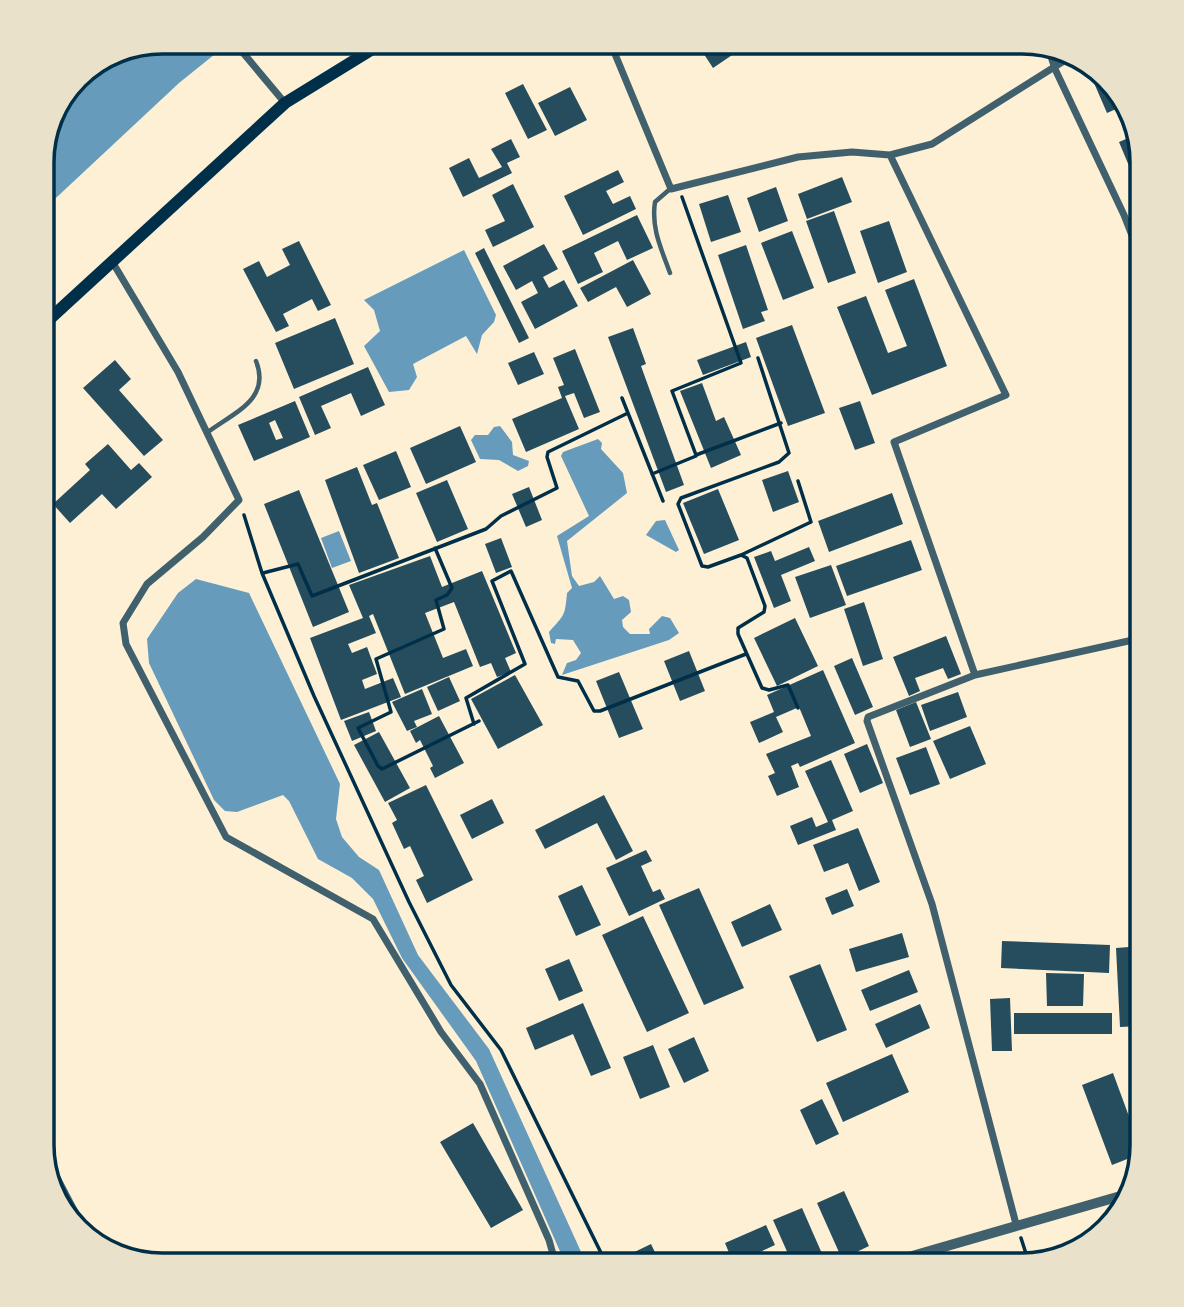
<svg xmlns="http://www.w3.org/2000/svg" width="1184" height="1307" font-family="Mulish,sans-serif">
<style>
.water{fill:#669bbc}
.building{fill:#264d5e;fill-rule:evenodd}
.lines{fill:none;stroke-linecap:round;stroke-linejoin:round}
.path{stroke:#003049;stroke-width:3.5}
.service{stroke:#3f606c;stroke-width:4.5}
.minor{stroke:#3f606c;stroke-width:7}
.tertiary{stroke:#3f606c;stroke-width:10}
.secondary{stroke:#003049;stroke-width:12}
.rim{fill:none;stroke:#003049;stroke-width:3.5}
</style>
<rect width="100%" height="100%" fill="#fdf0d5"/>
<path class="water" d="M162 42H230L179 83 42 211V154L55 108 83 72Z
M464 250 496 315 494 322 482 335 477 354 466 336 413 364 417 377 409 390 389 392 364 346 380 331 374 310 364 300Z
M500 426 512 442 513 455 529 461 528 466 518 471 499 460 480 459 471 440 475 435H488L494 427Z
M598 439 602 443 601 449 623 473 627 493 567 541 572 576 579 586 594 582 600 576 614 599 623 596 629 600 631 612 622 620 623 627 630 634H650L649 629 662 616 670 618 679 633 669 640 562 675 567 663 576 660 581 653 573 640 556 639 555 644 551 643 549 632C564 615 565 617 567 593L572 588 557 536 589 516 561 456 563 452Z
M665 520 679 550 676 552 646 535 656 521Z
M339 531 351 561 332 568 321 538Z
M196 579 249 593 340 784 336 819 342 837 359 857 379 870 418 955 489 1049 587 1265H566L476 1061 402 958 373 899 352 878 318 859 289 801 283 795 237 812 225 811 214 800 149 663 147 639 178 593Z"/>
<path class="building" d="M696 42H737L741 49 713 68Z
M1098 73 1117 89 1123 106 1107 113 1091 76Z
M523 84 547 130 528 139 505 93Z
M570 87 587 120 555 136 538 103Z
M1133 136 1142 161V197L1119 142Z
M511 139 520 157 507 163 512 173 463 197 449 168 469 158 479 178 502 167 491 149Z
M618 170 624 182 606 191 613 204 630 196 636 209 583 235 564 196Z
M842 177 852 202 807 219 798 194Z
M513 184 534 227 493 247 485 230 505 221 492 195Z
M776 187 788 221 759 232 747 198Z
M728 195 741 232 711 242 699 204Z
M834 211 856 273 828 283 806 221Z
M637 215 653 248 627 260 618 241 594 253 603 272 578 284 562 251Z
M889 221 907 272 878 283 860 231Z
M792 231 814 288 783 300 761 243Z
M299 241 331 305 318 311 312 299 283 314 289 326 276 332 243 269 259 261 267 277 290 265 282 249Z
M544 244 558 269 543 277 549 288 564 280 578 306 535 329 521 302 538 293 532 281 516 290 503 266Z
M746 245 768 310 761 312 765 321 743 329 718 255Z
M484 248 529 338 519 343 475 253Z
M633 260 651 294 627 307 616 287 588 302 580 288Z
M914 279 947 366 872 395 837 307 866 296 888 353 907 346 885 290Z
M335 318 354 364 294 389 275 343Z
M792 325 825 413 788 426 756 338Z
M633 328 646 364 641 366 684 485 666 492 608 337Z
M746 342 751 357 703 375 697 360Z
M575 349 600 412 584 418 574 393 565 396 579 429 526 452 512 419 562 398 558 387 564 385 553 358Z
M534 352 544 374 518 385 508 363Z
M115 360 131 379 119 390 163 440 144 456 83 388Z
M368 367 385 405 361 416 351 393 321 406 331 428 315 435 299 397Z
M702 383 716 421 724 417 741 455 711 468 680 391Z
M295 401 310 437 254 461 238 425ZM275 420 283 438 276 440 269 423Z
M860 401 875 443 855 450 839 408Z
M460 426 476 462 426 484 410 448Z
M108 444 131 470 139 463 152 477 116 509 102 494 70 523 53 504 90 470 85 464Z
M396 451 411 487 379 500 363 465Z
M357 467 372 505 377 503 399 558 359 573 325 480Z
M788 471 799 502 773 512 762 480Z
M447 480 468 529 437 542 416 493Z
M529 487 542 520 526 527 512 494Z
M718 489 739 540 704 554 683 503Z
M299 490 349 612 313 627 264 504Z
M892 493 903 524 829 552 818 521Z
M501 538 512 567 496 573 485 544Z
M911 540 922 570 847 596 836 566Z
M809 547 815 561 781 575 791 601 774 608 754 557 771 551 775 561Z
M430 556 442 587 482 571 516 653 505 658 511 672 497 677 491 663 480 667 454 602 425 613 443 658 466 649 473 666 405 694 373 614 369 616 376 633 348 644 352 653 367 647 377 674 362 680 365 689 393 678 401 697 341 720 310 638 363 618 349 585Z
M831 565 846 605 810 618 795 577Z
M864 602 883 659 863 666 844 609Z
M795 618 818 666 777 686 754 638Z
M946 636 961 674 948 679 943 668 915 678 920 691 909 696 893 657Z
M689 651 705 691 680 701 664 661Z
M852 658 873 707 855 715 834 666Z
M823 670 855 743 800 767 798 763 791 766 799 787 777 796 768 776 775 773 766 754 811 736 799 707 776 717 783 732 759 743 750 722 774 712 767 695Z
M619 672 643 729 619 738 596 681Z
M515 675 543 725 498 749 471 699Z
M449 677 460 701 438 711 427 687Z
M422 689 432 714 414 721 417 727 407 731 392 702Z
M958 692 967 717 930 731 921 705Z
M916 702 931 739 910 747 896 710Z
M369 712 376 731 352 741 344 721Z
M439 716 464 763 435 778 430 768 433 766 420 740 416 743 410 731Z
M970 726 986 764 950 779 933 741Z
M379 732 410 788 385 802 354 745Z
M867 744 883 783 860 793 844 754Z
M926 747 940 784 910 795 896 758Z
M831 760 853 811 832 820 836 830 798 845 790 826 812 817 816 827 828 822 805 771Z
M426 785 473 880 427 903 416 880 424 876 410 846 404 849 392 823 397 820 388 803Z
M604 795 633 851 616 860 597 823 545 849 535 830Z
M492 799 504 823 472 839 460 815Z
M858 828 880 882 859 891 848 863 824 872 813 845Z
M646 850 652 861 641 866 653 892 660 889 665 899 629 916 606 868Z
M582 885 601 925 576 936 558 896Z
M699 888 744 988 704 1005 659 905Z
M847 889 854 906 832 915 825 898Z
M770 904 782 930 742 947 731 922Z
M643 916 689 1013 647 1032 602 935Z
M902 933 909 957 856 972 849 949Z
M1002 941 1110 945 1109 973 1001 968Z
M1142 946V1026L1120 1027 1116 948Z
M569 959 583 991 559 1001 545 969Z
M820 964 847 1030 817 1042 789 976Z
M909 970 918 992 870 1011 861 990Z
M1046 973 1084 974 1083 1006H1047Z
M1010 998 1012 1051H992L990 999Z
M583 1003 611 1068 591 1076 573 1034 535 1050 526 1028Z
M920 1004 930 1028 886 1048 875 1024Z
M1014 1013H1112V1034H1014Z
M694 1037 709 1071 684 1083 668 1049Z
M653 1045 670 1087 640 1099 623 1057Z
M892 1054 909 1092 843 1122 826 1083Z
M1113 1073 1141 1149 1140 1154 1112 1165 1082 1085Z
M822 1099 839 1134 816 1145 800 1110Z
M473 1123 523 1210 491 1228 440 1142Z
M844 1191 869 1246 842 1259 817 1203Z
M802 1208 827 1265H793L773 1220Z
M766 1225 775 1245 758 1253 763 1265H734L725 1243Z
M651 1244 661 1265H620L618 1260Z
M723 1254 727 1265H697Z"/>
<g class="lines">
<path class="path" d="M682 197 741 363 672 391 696 455 781 423
M758 358 789 453 779 462 681 498 678 504 702 566 708 567 741 555 747 558 765 606 764 612 738 628V634L762 688 769 690 788 685 798 708
M622 398 663 501
M652 474 696 456
M244 515 262 573 314 696 409 902 451 985 501 1050 607 1265
M435 548 452 588 447 595 436 600 444 629 376 659 391 712 358 728 378 766 382 769 479 721
M741 555 811 522 798 481
M263 573 298 564 312 596 486 529 501 516 557 488 547 457 548 452 628 413
M474 724 466 698 525 664 492 581 511 571 558 677 578 681 594 711H600L746 654
M1021 1238 1029 1263"/>
<path class="service" d="M670 273C661 248 651 228 655 202L670 189
M208 432C235 412 271 399 256 361"/>
<path class="minor" d="M234 42 285 103
M610 42 671 189 798 157 852 152 890 155 932 144 1075 54
M1048 47 1055 69 1124 215 1142 261
M890 155 1006 395 894 442 975 675 868 717 867 721 932 904 1016 1224
M113 263 178 372 239 500 203 537 147 584 123 623 126 644 226 837 373 919 441 1032 480 1084 549 1240 556 1265
M975 675 1142 638
M45 1155 87 1235"/>
<path class="tertiary" d="M881 1265 1131 1193"/>
<path class="secondary" d="M42 326 285 103 384 42"/>
</g>
<path d="M0 0H1184V1307H0ZM162 54H1022A108 108 0 0 1 1130 162V1145A108 108 0 0 1 1022 1253H162A108 108 0 0 1 54 1145V162A108 108 0 0 1 162 54Z" fill="#e9e1ca" fill-rule="evenodd"/>
<path class="rim" d="M162 54H1022A108 108 0 0 1 1130 162V1145A108 108 0 0 1 1022 1253H162A108 108 0 0 1 54 1145V162A108 108 0 0 1 162 54Z"/>
</svg>
